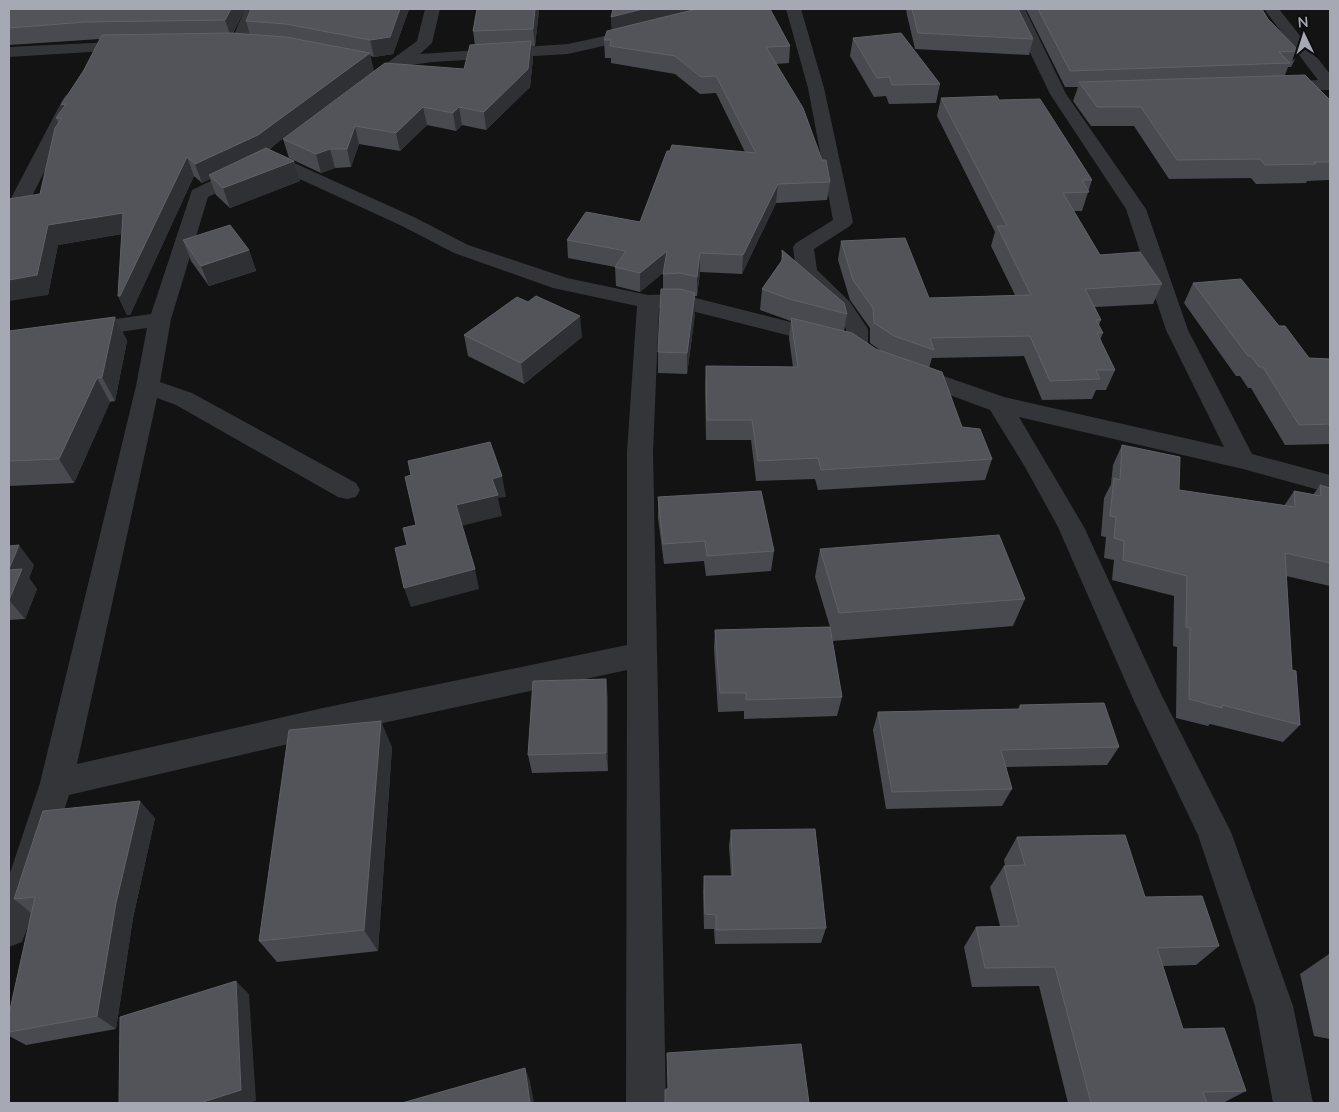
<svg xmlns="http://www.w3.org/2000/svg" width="1339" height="1112" font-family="Lato,sans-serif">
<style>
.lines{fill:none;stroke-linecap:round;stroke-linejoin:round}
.minor{fill:#343539;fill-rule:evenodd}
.wall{fill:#494a4f}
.shaded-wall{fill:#2f3033}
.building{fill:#53545a;stroke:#606268}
</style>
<rect width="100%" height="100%" fill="#131314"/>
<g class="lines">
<path class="minor" d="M245 9H261L244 47H232L230 44Z
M425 9H440L432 43 420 54 568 44 641 28 649 33 647 36 568 54 432 62 404 66 373 90H361L359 86 361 82 417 41Z
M786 9H801L824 88 853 222 850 226 814 249 817 270 850 302 868 329V347L865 352 857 354 849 352 846 347V329L834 312 796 272 793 247 796 243 833 220 808 88Z
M1009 9H1025L1066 94 1146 209 1188 330 1252 454 1330 475V493L1243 469 1019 417 1084 527 1162 696 1231 832 1293 1006 1313 1103H1273L1255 1006 1198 835 1134 701 1058 527 1025 467 990 410 904 378 900 373 904 368 912 365 1004 397 1224 447 1166 330 1126 209 1050 94Z
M1264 9H1279L1330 74V90L1273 91 1271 87 1273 83 1279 82 1318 80Z
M133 41 141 46 139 49 9 57V47Z
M72 94 78 95 81 99 29 202 26 206H12L9 202 63 99 66 95Z
M272 153 416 218 468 245 567 278 648 295 680 294 834 333 837 338 834 343 826 345 680 308H659L653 452 666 1103H626L627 670 323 736 69 795 27 929 22 942 9 947V876L40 783 136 386 147 328 9 348V334L151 314 192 190 240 167H254L256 171 254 175 208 197 171 319 160 382 192 393 356 483 360 490 356 497 347 499 338 497 176 405 157 398 77 764 323 708 627 645V452L637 306 553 288 454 253 402 226 265 163 263 159 265 155Z"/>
</g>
<path class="wall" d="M9 9H245L233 33 250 35 246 21 251 9H409L393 54 374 57 371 56 269 150 294 161 300 181 230 208 216 195 210 179 202 183 194 176 130 315H127L118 296 122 234 58 245 48 295 40 194 58 122 56 118 63 109 100 39 9 45V46Z
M463 9H550L539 10 535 46H532L533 58 530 87 486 130 462 125 456 131 427 125 400 151 359 144 351 167 335 168 321 173 289 158 283 139 464 69 475 45 473 31 477 9Z
M906 9H1018L1033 39 1029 55 915 49 907 15Z
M1026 9H1262L1268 19 1299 51 1291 67H1288L1285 75 1330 100V180L1307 181 1306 183 1256 184 1251 178 1169 179 1134 126H1091L1073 101 1078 87H1065Z
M611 17 790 46 789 63 776 64 830 182 827 200 776 203 742 274 700 272 697 296H695V314L687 374 658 373V352L663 289V273L640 292 616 286 615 267 568 258 567 240 640 222 745 152 716 93 700 94 675 74 611 63V58H605L604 40 612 30Z
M853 38 940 84 936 103 889 104 886 96 874 97 850 56Z
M941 98 999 100 1092 180 1082 211H1074L1100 255 1162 284 1153 304 1095 307 1101 320 1099 325 1103 333 1100 340 1115 370 1106 390H1096L1092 399 1042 400 1024 356 932 358 929 368 962 427 992 459 985 480 818 490 815 479 756 481 751 440H706L705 387 706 366 793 367 789 338 791 321 760 310 762 289 781 262 782 250 847 314 844 331 876 349 883 352 870 343V328L850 300 838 260 841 241 929 298 1015 295 991 246 995 232 937 116Z
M183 240 249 250 256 271 209 286 191 261Z
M1193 283 1279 326 1309 358 1330 359V444L1285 445 1251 388H1248L1240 376H1236L1184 303Z
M528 302 582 337 524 384 468 356 464 335Z
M115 317 127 341 115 401 110 402 74 483 9 486V331Z
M1122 445 1179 490 1284 506 1294 491 1313 495 1320 485 1330 488V586L1286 576 1292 670 1300 725 1283 742 1210 724 1208 726 1176 718 1177 647 1173 646 1174 596 1112 580 1114 560 1104 558 1106 537 1101 536 1104 498 1111 484 1113 465Z
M658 497 774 551 771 571 706 576 704 561 664 564 658 518Z
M9 546 34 565 29 578 37 589 25 619 9 620Z
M820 549 1025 599 1013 626 833 641 830 630 842 697 837 716 744 719V711L718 712 714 649 715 630 830 627 815 577Z
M608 698V771L532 773 528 755Z
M1020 705 1119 747 1107 765 1006 767 1012 789 1002 806 886 809 873 730 878 712 1018 709Z
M392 747 378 951 277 962 259 941Z
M155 818 133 918 116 1029 26 1045 9 1036V1014L31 913 14 899Z
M731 830 826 928 821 943 715 944 714 929H704L703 892 704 876H731L729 846Z
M1017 837 1145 897 1219 946 1196 965 1163 966 1183 1029 1246 1091 1223 1103H1068L1039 986 972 987 964 947 976 927 1000 926 990 887 1004 866H1005L1004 860Z
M1329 954H1330V1039L1314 1036 1300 974Z"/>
<path class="shaded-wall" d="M231 9H245L231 37 225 20Z
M400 9H409L393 54 374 57 370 40Z
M535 9H550L539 10 535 46 533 29Z
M643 9H719L612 34 611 17Z
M531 41 533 58 530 87 486 130 484 112Z
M370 53 374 71 264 153 209 175 210 179 202 183 195 164Z
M66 104 69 123 61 105Z
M423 107 427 125 400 151 396 133Z
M459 107 462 125 456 131 453 113Z
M355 126 359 144 351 167 347 149Z
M330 149 335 168 321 173 316 154Z
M187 157 194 176 130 315H127L118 296Z
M294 161 300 181 230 208 223 188Z
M778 184 776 203 742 274 743 255Z
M123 213 132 232 58 245 48 295 9 301V280L48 225Z
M249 250 256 271 209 286 201 266Z
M667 251V270L640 292V273Z
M700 253V272L697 296V277Z
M695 293V314L687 374V353Z
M580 316 582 337 524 384 521 363Z
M115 317 127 341 115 401 102 377Z
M97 378 110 402 74 483 59 459Z
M502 476 506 497 498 498 502 516 461 526 456 505 492 479Z
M19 545 34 565 29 578 37 589 25 619 9 600V569Z
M475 569 479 589 411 607 404 588Z
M606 679 608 698V771L606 753Z
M381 721 392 747 378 951 364 930Z
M140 801 155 818 133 918 116 1029 97 1016 116 903Z
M236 981 249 994 256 1101 248 1103H200Z
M525 1068 530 1081 534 1103H530Z"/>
<path class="building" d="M9 9H231L225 20 85 22 9 28Z
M251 9H400L390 37 370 40 286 24 246 21Z
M477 9H535L533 29 473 31Z
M613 9H643L611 17Z
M697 9H770L790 46 766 47 803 108 822 160H826L830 182 778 184 743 255 700 253 697 277 680 273 663 274 667 251 640 273 615 267 626 251 567 240 586 212 640 222 667 151H670L672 145 756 153 716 76 701 77 675 56 610 46 611 40H604L607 31Z
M912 9H1018L1033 39 918 33Z
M1038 9H1262L1268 19 1299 51 1279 52 1290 63 1070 71Z
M232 33 286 37 370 53 258 135 195 164 187 157 120 296H118L123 213 48 225 37 275 9 280V199L40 194 55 128 62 118H56L66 104 61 105 84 70 102 35Z
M901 33 940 84 892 85 889 77 877 78 853 38Z
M531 41 528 69 484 112 459 107 453 113 423 107 396 133 355 126 347 149H330L316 154 283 139 385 63 464 69 470 45Z
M1305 75 1330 100V162H1314L1316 164 1265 165 1260 159 1177 160 1141 107H1097L1079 82Z
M997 96 999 100 1040 99 1092 180H1082L1089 192 1063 193 1100 255 1140 252 1162 284 1085 289 1101 320H1096L1103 333H1097L1115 370H1096L1100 379 1050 381 1030 336 930 338 934 350 894 336 874 323 873 308 853 280 841 241 905 238 929 298 1031 295 997 226H1007L941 98Z
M266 148 294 161 223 188 209 175Z
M230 225 249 250 201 266 183 240Z
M782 250 844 303 847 314 789 299 762 289 783 259Z
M1241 279 1279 326H1285L1309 358 1330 359V424L1299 425 1263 367H1259L1251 356H1248L1193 283Z
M661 289H680L695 293 687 353 658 352Z
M536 296 580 316 521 363 464 335 517 297 528 302Z
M115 317 102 377 97 378 59 459 9 461V331Z
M791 318 852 333 876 349 942 372 962 427 980 429 992 459 821 470 818 458 758 461 752 420H707L706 366 798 367Z
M490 442 502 476 492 479 498 495 456 505 475 569 404 588 395 548 407 545 403 528 416 525 405 477 411 475 408 461Z
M1122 445 1180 457 1179 490 1295 507 1294 491 1321 496 1320 485 1330 488V563L1285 553 1292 670 1296 671 1300 725 1222 705V708L1189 699 1190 628 1186 627 1187 576 1123 560 1124 541 1114 538 1116 517 1110 516 1114 478 1120 480Z
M761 491 774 551 707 556 705 541 663 544 658 497Z
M999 535 1025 599 839 613 820 549Z
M19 545 9 569V546Z
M22 569 9 600V570Z
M830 627 842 697 746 700V693H720L715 630Z
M606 679V753L528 755 533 681Z
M1104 703 1119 747 1001 750 1012 789 892 792 878 712 1021 709 1020 705Z
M381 721 364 930 259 941 289 730Z
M140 801 116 903 97 1016 9 1032V1014L35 897 14 899 43 811Z
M815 829 826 928 716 930V915L705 914 704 876H733L731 830Z
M1125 835 1145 897 1202 896 1219 946 1157 948 1183 1029 1224 1028 1246 1091 1203 1092 1207 1103H1091L1055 967 985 968 976 927 1019 926 1004 866 1025 865 1017 837Z
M236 981 241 1090 200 1103H119L120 1017Z
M801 1044 809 1103H665V1090L668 1088 667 1053Z
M525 1068 530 1103H402Z"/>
<rect width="1339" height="1112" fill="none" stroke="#a6a9b4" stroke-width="20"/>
<g transform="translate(1304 35) rotate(356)" stroke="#0e0e0f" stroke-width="4" paint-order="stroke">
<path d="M0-4L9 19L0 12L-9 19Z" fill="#a6a9b4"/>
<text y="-8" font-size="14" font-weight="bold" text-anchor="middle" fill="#a6a9b4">N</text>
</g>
</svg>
